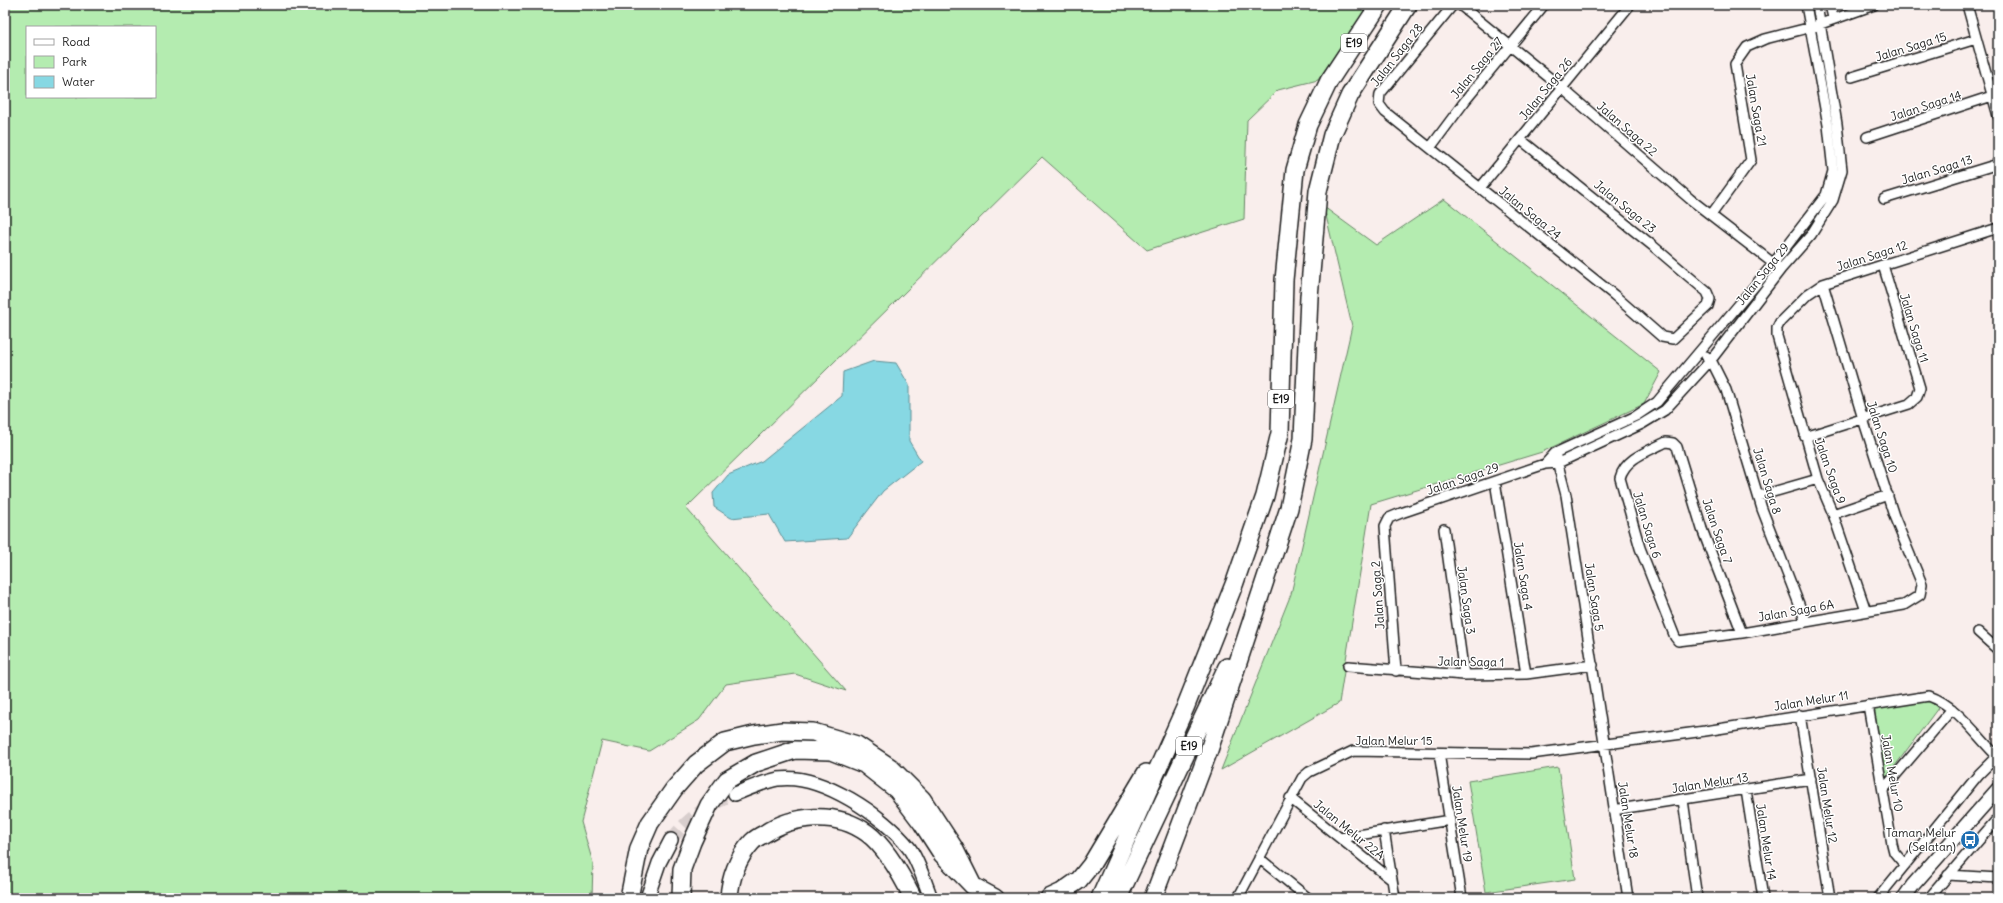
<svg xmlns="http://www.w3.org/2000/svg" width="2003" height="903" font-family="Delius,sans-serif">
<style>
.green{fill:#b4ecb0;stroke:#688466;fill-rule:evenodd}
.water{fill:#87d8e3;stroke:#5c8d93}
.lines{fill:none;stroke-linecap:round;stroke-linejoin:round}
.secondary-tunnel{stroke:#d8cecd;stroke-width:13;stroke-dasharray:13 6;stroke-linecap:butt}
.street-casing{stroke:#1c1c1c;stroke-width:12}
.secondary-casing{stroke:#1c1c1c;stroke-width:16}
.highway-casing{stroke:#1c1c1c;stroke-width:20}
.street{stroke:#fff;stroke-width:9}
.secondary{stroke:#fff;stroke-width:13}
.highway{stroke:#fff;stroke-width:17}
.labels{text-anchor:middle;stroke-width:3;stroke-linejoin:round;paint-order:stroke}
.shield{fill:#fff;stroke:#606060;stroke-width:1}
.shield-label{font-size:11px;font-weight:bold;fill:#1c1c1c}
.street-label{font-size:12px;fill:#1c1c1c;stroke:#fff}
.poi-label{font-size:12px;fill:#1c1c1c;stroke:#fff;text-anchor:end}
</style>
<rect width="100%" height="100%" fill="#f9eeec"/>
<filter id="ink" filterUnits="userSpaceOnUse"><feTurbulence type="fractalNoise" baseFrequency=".025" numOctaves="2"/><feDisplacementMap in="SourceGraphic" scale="8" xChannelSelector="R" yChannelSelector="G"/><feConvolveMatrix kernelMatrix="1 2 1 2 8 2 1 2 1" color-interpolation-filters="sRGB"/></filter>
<g filter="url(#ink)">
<path class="green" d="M5 5H1369L1318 80 1278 90 1247 120 1244 219 1147 250 1042 157 686 508 846 691 795 674 726 684 699 720 649 751 602 741 581 822 593 863 592 898H5ZM27 27H155V97H27Z
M1444 199 1661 372 1644 404 1542 452 1371 504 1339 703 1221 770 1291 594 1352 326 1324 207 1376 245Z
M1928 700 1938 708 1886 778 1874 708Z
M1558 767 1575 879 1486 892 1468 781Z"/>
<path class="water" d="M874 361 896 363 909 385V441L921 461 883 491 847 538 785 542 769 514 731 518 714 507 713 493 728 475 762 461 842 396 843 372Z"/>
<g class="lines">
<path class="secondary-tunnel" d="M671 840C692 814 705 807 735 794"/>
<defs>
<path id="street" d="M1453 5 1380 94 1379 104 1385 112 1614 295 1662 337 1673 339 1708 306 1710 299 1707 292 1653 246 1520 139
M1460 5 1562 88 1690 199 1778 267
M1830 5 1833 18
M1967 5 1998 116
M1852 77 1976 39
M1867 137 1992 96
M1430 148 1465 101 1544 5
M1480 188 1630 5
M1884 199 1998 164
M1711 215 1751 160 1735 64 1747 47 1765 39 1812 27 1874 5
M1706 356 1711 360 1726 390 1762 509 1806 622
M1805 437 1909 404 1917 397 1920 388 1883 265
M1556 457 1566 495 1628 898
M1545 464 1555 453 1636 416 1657 402 1773 264 1826 195 1833 171 1828 125 1806 5
M1495 481 1526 674
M1759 496 1818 479
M1833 514 1888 495
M1444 529 1464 675
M1866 611 1833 514 1818 479 1777 336V328L1780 322 1808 294 1823 284 1998 228
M1978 632 1998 650
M1742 633 1702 529 1677 447 1673 443 1666 442C1649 451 1625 458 1620 478L1640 548 1675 637 1678 641 1742 633 1904 605 1920 595 1922 584 1894 516 1863 419 1823 284
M1348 666 1464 675 1526 674 1593 665
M1396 671 1385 526 1389 518 1401 513 1545 464 1558 463 1642 424 1665 410 1711 360 1781 269 1811 235 1833 200 1842 170 1837 124 1817 5
M1868 705 1892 844 1894 852 1905 865
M1800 715 1830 898
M1439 753 1462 898
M1746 790 1763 898
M1883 790 1952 709
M1290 798 1392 880
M1683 800 1697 898
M1613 810 1811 779
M1384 830 1395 898
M1340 838 1450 820
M1259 858 1308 898
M1948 875 1998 878
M1238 898 1302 778 1309 772 1353 751 1531 754 1705 731 1929 696C1958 706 1977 737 1998 757
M1878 898 1979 774 1997 756
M1929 898 1998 818"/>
<path id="secondary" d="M735 794C748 789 763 782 778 779 821 773 884 816 909 848 918 860 925 883 931 898
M647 898 659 863 671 840
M1904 898 1913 885 1998 789"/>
<path id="highway" d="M629 898 639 848 650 823 674 789 696 764 725 742 754 735 782 731 813 732 857 745 890 767 922 799 954 848 973 886
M681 898 682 869 692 842 709 805 727 780 756 763 795 750 831 751 864 764 897 790 922 823 942 854 973 886 995 898
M729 898C730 878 738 857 752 842 755 839 760 836 764 834 794 814 837 811 867 833 885 846 903 878 913 898
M1049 898 1062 892 1079 880 1091 865 1146 773
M1100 898 1185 708 1235 582 1265 496 1280 433 1284 280 1295 170 1308 125 1329 81 1379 5
M1118 898 1227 667
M1153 898 1209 750 1289 508 1303 439 1309 297 1318 191 1332 135 1350 95 1408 5"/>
</defs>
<use href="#street" class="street-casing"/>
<use href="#secondary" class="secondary-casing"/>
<use href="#highway" class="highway-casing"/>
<use href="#street" class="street"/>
<use href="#secondary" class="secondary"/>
<use href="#highway" class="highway"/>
</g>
</g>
<defs>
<symbol id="bus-disc" viewBox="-11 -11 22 22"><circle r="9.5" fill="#1f6fb2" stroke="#fff"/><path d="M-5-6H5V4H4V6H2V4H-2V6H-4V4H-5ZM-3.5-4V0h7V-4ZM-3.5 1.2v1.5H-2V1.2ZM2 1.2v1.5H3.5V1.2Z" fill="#fff"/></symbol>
</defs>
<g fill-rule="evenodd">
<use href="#bus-disc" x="1959" y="829" width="22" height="22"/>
</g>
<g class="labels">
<g class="shield">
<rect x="1341" y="34" width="26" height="18" rx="3"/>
<rect x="1268" y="390" width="26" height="18" rx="3"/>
<rect x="1176" y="737" width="26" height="18" rx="3"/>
</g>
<g class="shield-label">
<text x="1354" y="47">E19</text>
<text x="1281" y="403">E19</text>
<text x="1189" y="750">E19</text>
</g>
<g class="street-label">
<text transform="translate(1911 47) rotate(-17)" y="4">Jalan Saga 15</text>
<text transform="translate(1397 55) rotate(-52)" y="4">Jalan Saga 28</text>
<text transform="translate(1477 68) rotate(-51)" y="4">Jalan Saga 27</text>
<text transform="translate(1546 89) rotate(-51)" y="4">Jalan Saga 26</text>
<text transform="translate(1926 106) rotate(-18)" y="4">Jalan Saga 14</text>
<text transform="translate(1756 110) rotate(80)" y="4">Jalan Saga 21</text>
<text transform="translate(1627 129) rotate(41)" y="4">Jalan Saga 22</text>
<text transform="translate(1937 170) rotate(-17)" y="4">Jalan Saga 13</text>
<text transform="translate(1625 207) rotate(39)" y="4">Jalan Saga 23</text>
<text transform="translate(1530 213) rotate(39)" y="4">Jalan Saga 24</text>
<text transform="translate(1872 256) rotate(-18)" y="4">Jalan Saga 12</text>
<text transform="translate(1763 274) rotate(-51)" y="4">Jalan Saga 29</text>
<text transform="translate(1914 328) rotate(73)" y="4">Jalan Saga 11</text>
<text transform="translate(1882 437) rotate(72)" y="4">Jalan Saga 10</text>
<text transform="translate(1830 471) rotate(70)" y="4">Jalan Saga 9</text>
<text transform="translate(1463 479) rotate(-19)" y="4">Jalan Saga 29</text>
<text transform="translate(1767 481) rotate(73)" y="4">Jalan Saga 8</text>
<text transform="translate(1647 525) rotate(73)" y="4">Jalan Saga 6</text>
<text transform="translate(1717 531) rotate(71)" y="4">Jalan Saga 7</text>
<text transform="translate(1523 576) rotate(81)" y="4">Jalan Saga 4</text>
<text transform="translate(1378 595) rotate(-94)" y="4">Jalan Saga 2</text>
<text transform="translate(1594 597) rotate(81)" y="4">Jalan Saga 5</text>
<text transform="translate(1466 600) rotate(82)" y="4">Jalan Saga 3</text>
<text transform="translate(1796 611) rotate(-10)" y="4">Jalan Saga 6A</text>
<text transform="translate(1471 662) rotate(1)" y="4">Jalan Saga 1</text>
<text transform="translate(1811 701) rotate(-9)" y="4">Jalan Melur 11</text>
<text x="1394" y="745">Jalan Melur 15</text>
<text transform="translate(1892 773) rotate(80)" y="4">Jalan Melur 10</text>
<text transform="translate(1710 783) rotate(-9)" y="4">Jalan Melur 13</text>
<text transform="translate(1827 805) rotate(81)" y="4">Jalan Melur 12</text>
<text transform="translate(1628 820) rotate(81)" y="4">Jalan Melur 18</text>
<text transform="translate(1462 824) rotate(81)" y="4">Jalan Melur 19</text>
<text transform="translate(1349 830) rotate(39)" y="4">Jalan Melur 22A</text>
<text transform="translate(1766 842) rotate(81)" y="4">Jalan Melur 14</text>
</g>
<g class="poi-label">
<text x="1956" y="837">Taman Melur<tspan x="1956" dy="14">(Selatan)</tspan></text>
</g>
</g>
<rect width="2003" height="903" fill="none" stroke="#fff" stroke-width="20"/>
<rect x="10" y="10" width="1983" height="883" fill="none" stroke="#1c1c1c" stroke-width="1.5" filter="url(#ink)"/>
<rect x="26" y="26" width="130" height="72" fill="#ffffff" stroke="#a4a4a4"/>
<rect x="34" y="39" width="20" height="6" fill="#ffffff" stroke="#a4a4a4"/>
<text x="62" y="46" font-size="12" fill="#1c1c1c">Road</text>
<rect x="34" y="56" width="20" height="12" fill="#b4ecb0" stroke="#a4a4a4"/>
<text x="62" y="66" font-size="12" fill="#1c1c1c">Park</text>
<rect x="34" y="76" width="20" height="12" fill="#87d8e3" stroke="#a4a4a4"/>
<text x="62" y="86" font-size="12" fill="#1c1c1c">Water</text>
</svg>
